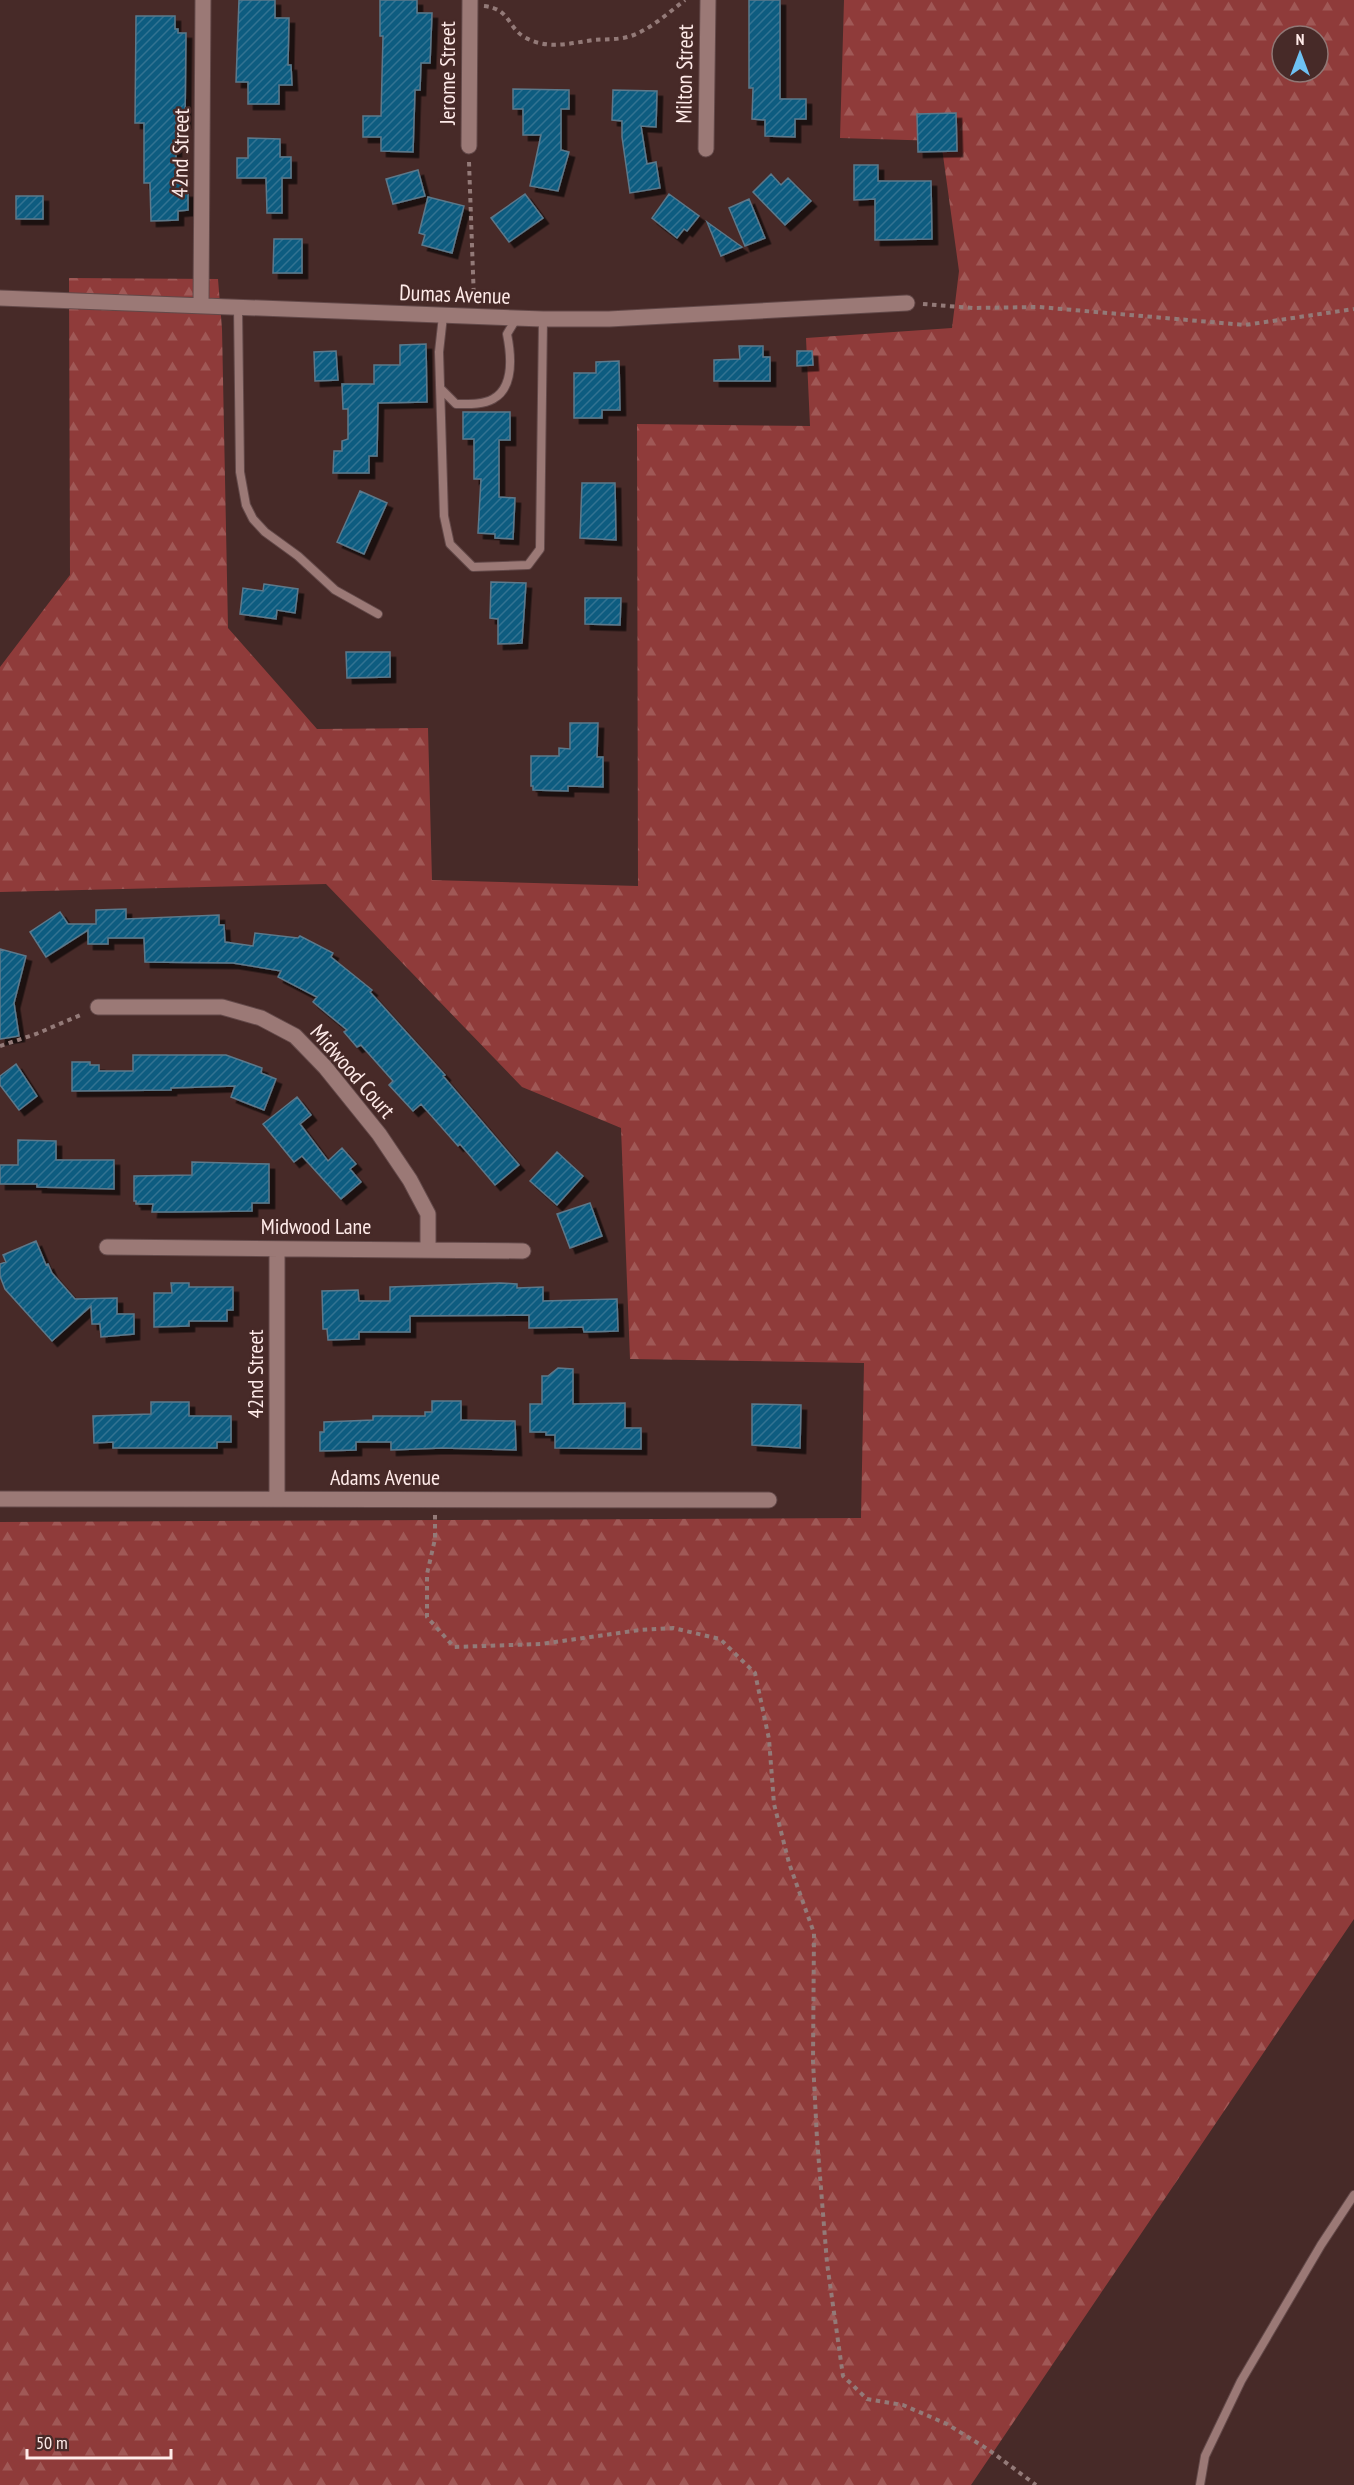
<svg xmlns="http://www.w3.org/2000/svg" width="1354" height="2485" font-family="'PT Sans Narrow',sans-serif">
<style>
.forest{fill:url(#forest-firs);fill-rule:evenodd}
.building{fill:url(#building-hatch);stroke:#5c798b;stroke-width:1.5;filter:url(#shadow)}
.lines{fill:none;stroke-linecap:round;stroke-linejoin:round}
.service-casing{stroke:#634949;stroke-width:10}
.minor-casing{stroke:#634949;stroke-width:17}
.path{stroke:#937a78;stroke-width:4;stroke-dasharray:4.5 4.5;stroke-linecap:butt}
.service{stroke:#9b7976;stroke-width:8}
.minor{stroke:#9b7976;stroke-width:15}
.labels{text-anchor:middle;stroke-width:5;stroke-linejoin:round;paint-order:stroke}
.street-label{font-size:22px;fill:#feeae8;stroke:#472a28}
</style>
<defs>
<pattern id="forest-firs" width="22" height="20" patternUnits="userSpaceOnUse" patternTransform="scale(1.5)"><rect width="22" height="20" fill="#8f3b3a"/><path d="M5 1l3.5 6h-7zM16 11l3.5 6h-7z" fill="#a05856"/></pattern>
<pattern id="building-hatch" width="6" height="6" patternUnits="userSpaceOnUse" patternTransform="scale(1.5)"><rect width="6" height="6" fill="#0e5b80"/><path d="M-1 1l2-2M0 6l6-6M5 7l2-2" fill="none" stroke="#327392"/></pattern>
<filter id="shadow"><feDropShadow dx="5.5" dy="5.5" stdDeviation="0" flood-color="#0009"/></filter>
</defs>
<rect width="100%" height="100%" fill="#472a28"/>
<path class="forest" d="M844 0H1354V1919L971 2485H0V1522L861 1518 864 1363 630 1359 621 1128 522 1087 326 884 0 892V667L70 575 69 278 218 279 222 329 228 628 317 729 428 728 432 880 638 886 637 424 810 426 806 338 952 328 959 271 941 141 840 138ZM1282 36H1318V72H1282Z"/>
<path class="building" d="M239 0H275V18H289L288 65H291L292 85H279V104H248V82H236Z
M380 0H417V13H432L430 63H421L420 90H415L413 152 381 151V137H363V116H381L383 36H380Z
M749 0H780V99H806V119H795V137L765 136V120L752 119 753 88H749Z
M136 16H175V29H178V33H186L185 123 176 124V162L183 164V192H188V210L178 211V220L151 221 150 183H144V123H135Z
M513 89 569 90V109H561V150L569 152 558 191 530 186 541 135H523V109H513Z
M613 90 657 91 656 127 641 126 647 164 656 162 660 188 630 193 622 137V121L612 120Z
M956 113 957 151 918 152 917 114Z
M248 138 280 139V157H291V178H282V213H267L266 178H237V158H248Z
M854 165H878V181H931L932 239 875 240V199L854 200Z
M418 170 425 196 393 204 386 179Z
M771 174 781 185 788 178 811 201 785 225 753 192Z
M525 194 543 218 509 242 491 218Z
M669 194 699 216 687 231 684 229 677 238 652 218Z
M16 196H43V219H16Z
M428 197 464 206 452 253 422 245 425 235 419 233Z
M749 199 765 238 745 246 729 208Z
M707 222 742 247 721 256Z
M274 239H302V273H273Z
M426 344 427 402 378 403 377 456H369V473H333L334 451H342V441L348 439V409H343L342 384H374V365H400V345Z
M739 346H763V357H770V381H714V360L740 359Z
M336 351 338 380 315 381 314 352Z
M797 351H812L813 365 797 366Z
M619 361 620 410H602V418H574V373H596V362Z
M463 412H510V440H499V497L515 498 513 539 495 538V534L478 533 481 479H474V439H463Z
M582 483H615L616 540 580 538Z
M360 491 387 503 364 554 337 542Z
M491 582 526 583 522 643 498 644V619L490 618Z
M264 584 298 589 295 613 277 610 276 619 240 614 243 588 263 591Z
M585 598H621L620 625 585 624Z
M346 652H390V677L347 678Z
M570 723H598L597 757H603V787L568 786V791L533 790V786H531V756H559V748L570 749Z
M126 909V919L219 915V925H224L225 942 253 946 255 933 298 938 300 936 333 953 331 957 372 990 370 992 445 1075 443 1076 519 1165 495 1185 460 1144 458 1146 421 1104 413 1111 389 1085 393 1081 361 1045 357 1047 344 1032 347 1030 313 1002 317 997 278 977 281 971 233 963 145 962 144 938H108V944H88V930L46 957 30 932 60 912 68 924H96V910Z
M0 949 26 956 14 1003 19 1036 0 1039Z
M133 1055H226L262 1068 261 1073 276 1079 264 1110 231 1097 235 1086 171 1088V1090L72 1091V1062H90V1065H99V1071H133Z
M16 1064 37 1096 19 1110 0 1085V1076Z
M297 1097 311 1115 300 1124 328 1161 342 1148 356 1164 350 1169 361 1182 341 1199 302 1156 294 1162 263 1124Z
M18 1140 56 1141V1160H114V1189L37 1187V1184H0V1165H18Z
M557 1152 583 1176 557 1205 530 1181Z
M192 1162 269 1164V1203H252V1211L172 1212H152L153 1204H136V1201H134V1176L192 1175Z
M590 1203 602 1236 570 1248 557 1214Z
M36 1241 46 1265 48 1264 52 1273 75 1299 117 1298V1314H134V1334L101 1337 100 1324H92L91 1306 52 1341 5 1289 0 1276V1264L6 1262 3 1255Z
M171 1283H189V1287H233V1310H227V1321H189V1326L154 1327V1293H172Z
M500 1283 517 1284V1288L543 1287V1301L617 1299 618 1331 584 1332 583 1327 529 1328V1315L410 1316V1332H359V1339L328 1340 327 1329H323L322 1291 358 1290 359 1301H390V1287Z
M558 1368 573 1369V1404L625 1403V1428H641V1449L555 1448V1435H546V1432H530V1404H542V1376H548Z
M432 1401H461V1420L515 1421 516 1450 442 1448 391 1450V1442H356V1450L320 1451V1432H324V1422L373 1420V1416H425V1412H432Z
M151 1402H189V1416H231V1442H217V1448H113V1442L94 1443 93 1416 151 1414Z
M752 1404 801 1405 800 1448 752 1445Z"/>
<g class="lines">
<defs>
<path id="service" d="M238 307 240 472 246 505 253 519 265 532 298 556 335 590 378 614
M443 316 439 352 444 516 450 544 473 567 528 565 540 549 543 319
M441 389 456 404C468 404 482 405 493 399 515 387 511 354 507 334L516 319
M1200 2485 1205 2456 1241 2381 1321 2245 1354 2195"/>
<path id="minor" d="M469 146 470 0
M706 149 708 0
M0 298 543 319H609L907 303
M201 306 203 0
M98 1007H222L261 1018 295 1036 325 1067 379 1134 410 1180 428 1214V1250
M107 1247 523 1251
M277 1249V1499
M0 1499 769 1500"/>
</defs>
<use href="#service" class="service-casing"/>
<use href="#minor" class="minor-casing"/>
<path class="path" d="M484 6C511 9 507 28 526 38 549 50 570 43 594 40 606 39 619 40 631 36 651 29 668 13 685 0
M469 162 474 301
M923 304 973 308 1039 307 1245 325 1354 309
M0 1046 36 1034 83 1014
M435 1515V1539L427 1574V1617L454 1647 541 1644 640 1630 673 1628 720 1639 755 1673 769 1739 774 1804 789 1863 814 1933 813 2061 817 2139 827 2263 843 2376 867 2399 903 2405 947 2424 989 2450 1036 2485"/>
<use href="#service" class="service"/>
<use href="#minor" class="minor"/>
</g>
<g class="labels">
<g class="street-label">
<text transform="translate(447 73) rotate(-90)" y="8">Jerome Street</text>
<text transform="translate(684 74) rotate(-89)" y="8">Milton Street</text>
<text transform="translate(180 153) rotate(-89)" y="8">42nd Street</text>
<text transform="translate(455 294) rotate(2)" y="8">Dumas Avenue</text>
<text transform="translate(353 1071) rotate(49)" y="8">Midwood Court</text>
<text x="316" y="1234">Midwood Lane</text>
<text transform="translate(255 1374) rotate(-90)" y="8">42nd Street</text>
<text x="385" y="1485">Adams Avenue</text>
</g>
</g>
<g transform="translate(1300 54)"><circle r="28" fill="#472a28" stroke="#907775" stroke-width="1.5"/>
<path d="M0-4.5L10 22L0 15L-10 22Z" fill="#6ec2f3"/>
<text y="-9" font-size="16" font-weight="bold" text-anchor="middle" fill="#feeae8">N</text>
</g>
<path d="M27 2449v9h144v-9" fill="none" stroke="#feeae8" stroke-width="3"/>
<text x="36" y="2449" font-size="18" fill="#feeae8" stroke="#472a28" stroke-width="4.5" paint-order="stroke">50 m</text>
</svg>
